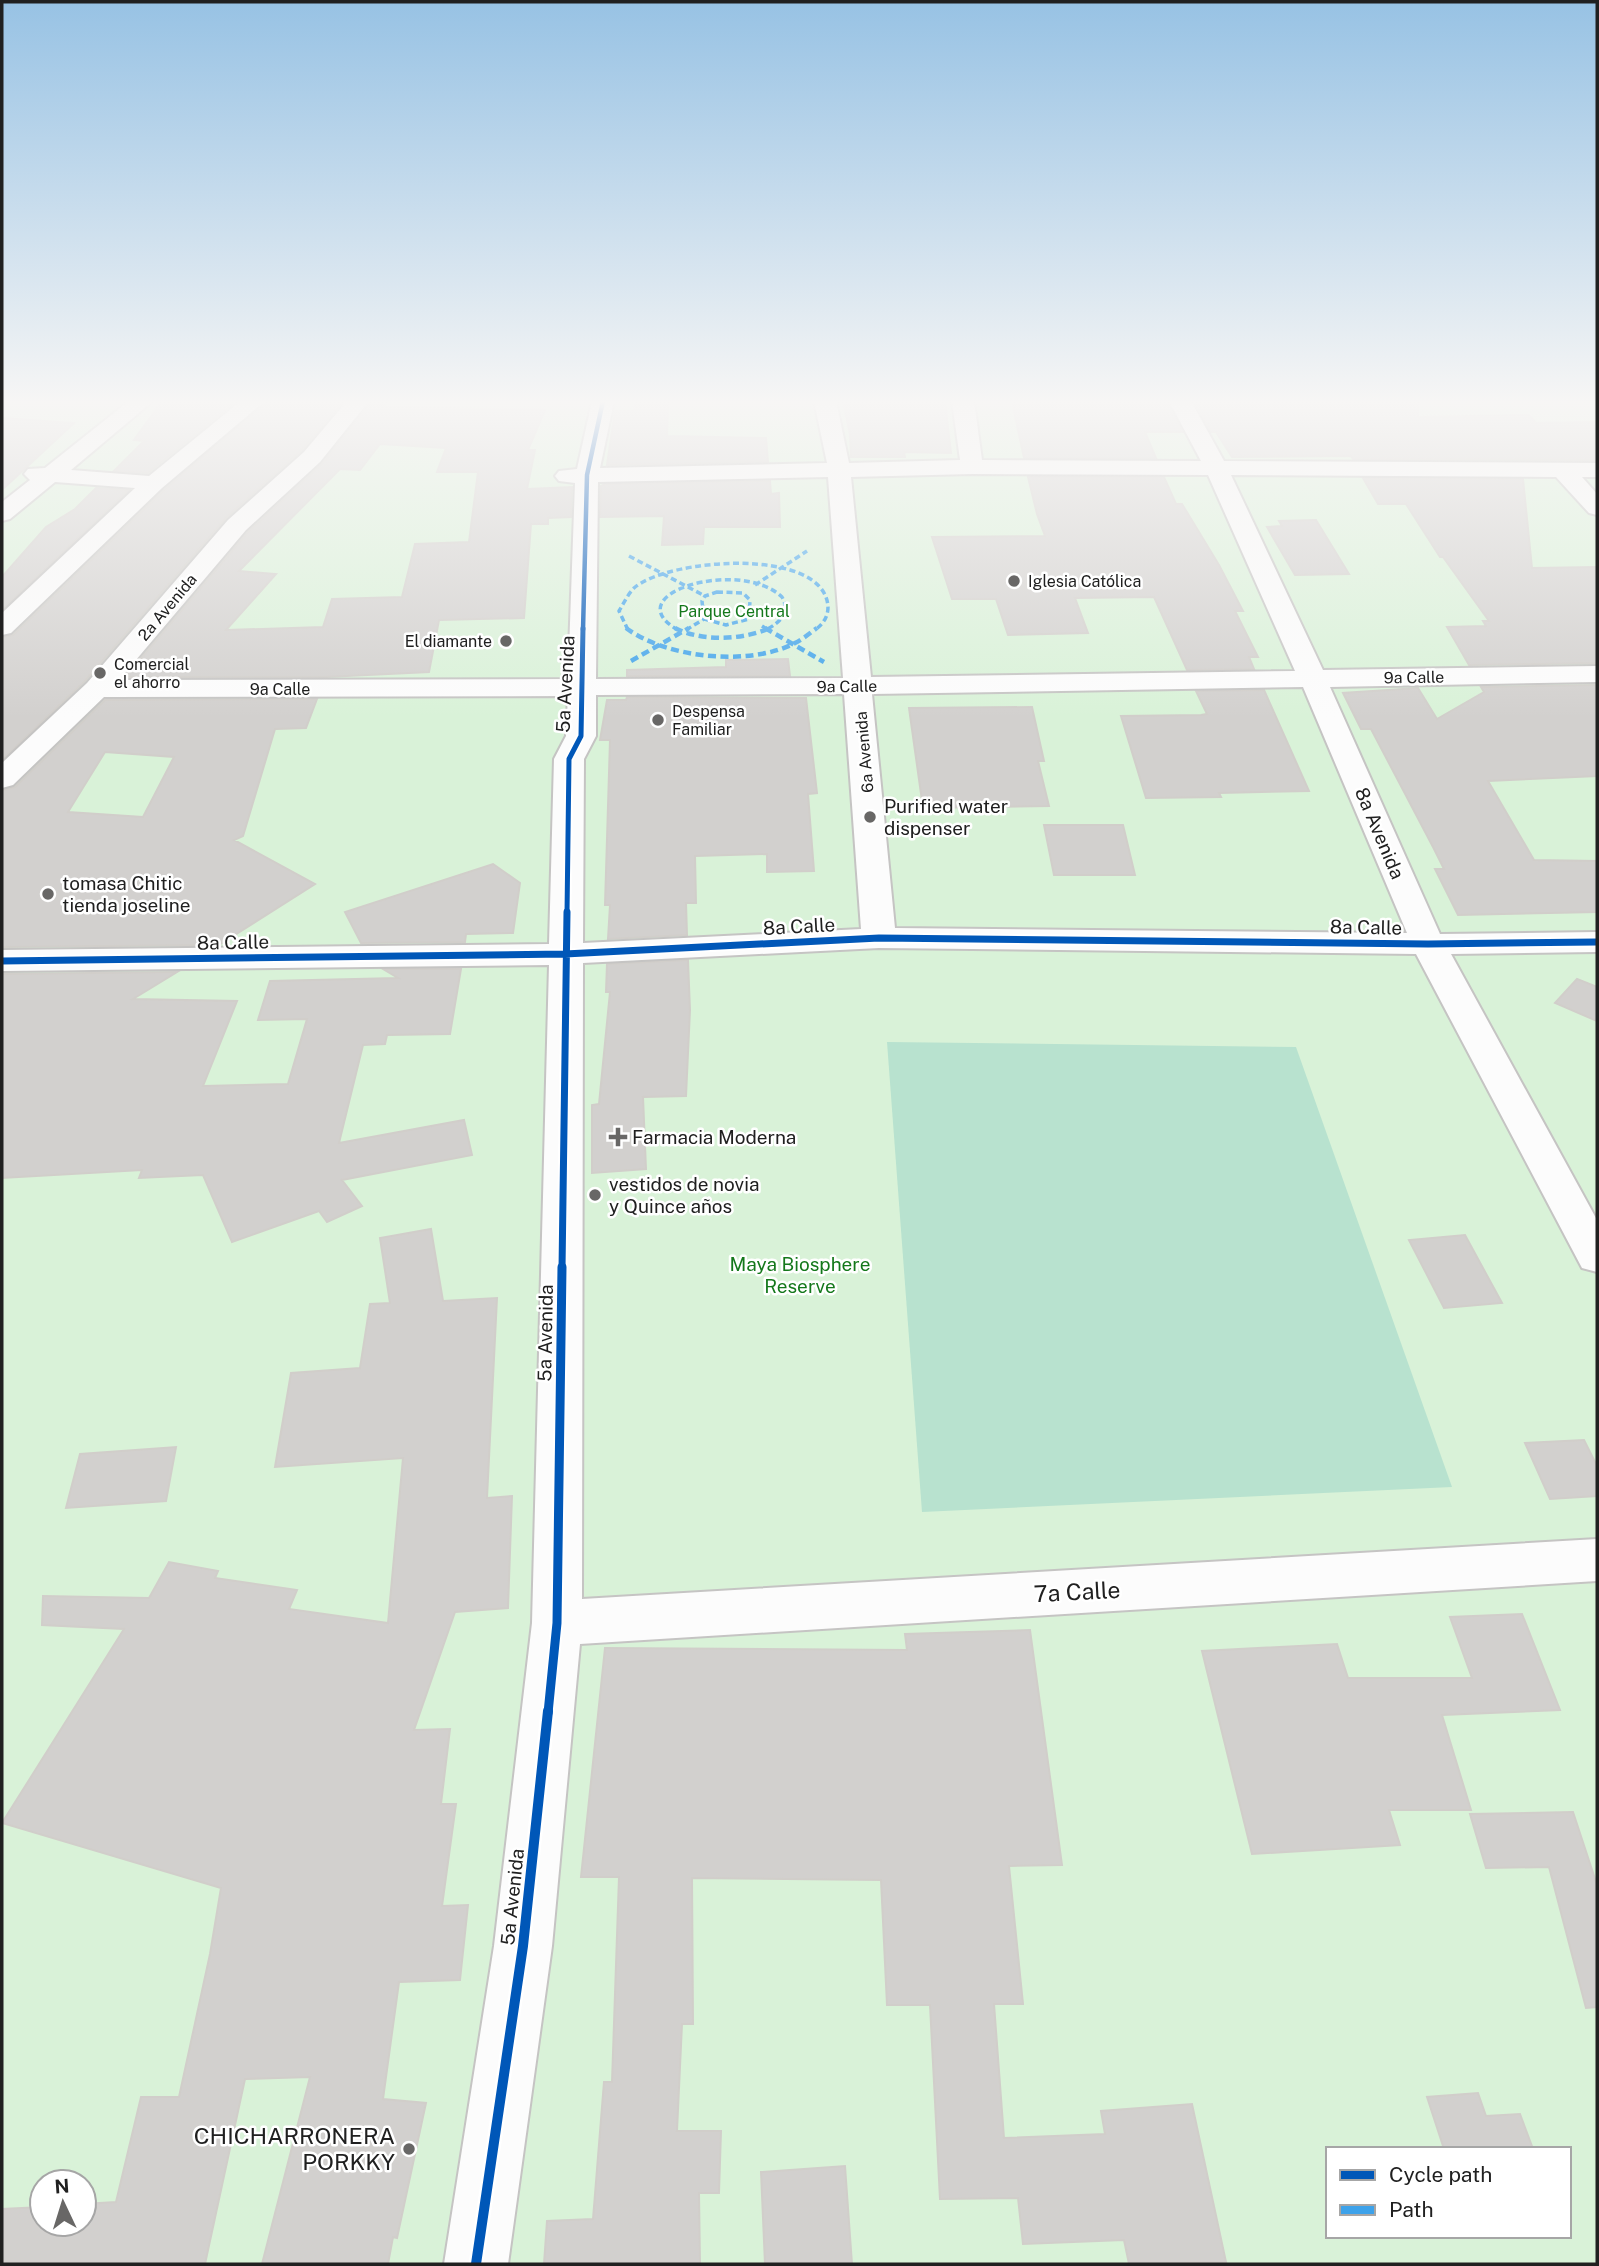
<svg xmlns="http://www.w3.org/2000/svg" width="1599" height="2266" font-family="'Public Sans',sans-serif">
<style>
.park{fill:#d9f2d8;fill-rule:evenodd}
.pitch{fill:#b8e2cf}
.building{fill:#d2d0ce;stroke:#d1ceca;stroke-width:2;fill-rule:evenodd}
.lines{fill:none;stroke-linecap:round;stroke-linejoin:round}
.minor-casing{stroke:#c5c4c3;stroke-width:4}
.minor{fill:#fcfcfc;fill-rule:evenodd}
.quiet-far1{stroke:#3da2ea;stroke-width:3.5;stroke-dasharray:6 3.5;stroke-linecap:butt}
.quiet{stroke:#3da2ea;stroke-width:4.5;stroke-dasharray:8 4.5;stroke-linecap:butt}
.cycleway-far4-casing{stroke:#fff;stroke-width:7}
.cycleway-far3-casing{stroke:#fff;stroke-width:9}
.cycleway-far2-casing{stroke:#fff;stroke-width:11}
.cycleway-far1-casing{stroke:#fff;stroke-width:13}
.cycleway-casing{stroke:#fff;stroke-width:15}
.cycleway-far4{stroke:#0057b8;stroke-width:4.5}
.cycleway-far3{stroke:#0057b8;stroke-width:5}
.cycleway-far2{stroke:#0057b8;stroke-width:7}
.cycleway-far1{stroke:#0057b8;stroke-width:9}
.cycleway{stroke:#0057b8;stroke-width:10}
.poi-dot{fill:#686766;stroke:#fff;stroke-width:2.5}
.labels{text-anchor:middle;stroke-width:5;stroke-linejoin:round;paint-order:stroke}
.far-poi-label{font-size:16px;fill:#202020;stroke:#fff;text-anchor:start}
.far-street-label{font-size:16px;fill:#202020;stroke:#fff}
.far-park-label{font-size:16px;fill:#14781b;stroke:#fff}
.street-label{font-size:19px;fill:#202020;stroke:#fff}
.poi-label{font-size:19px;fill:#202020;stroke:#fff;text-anchor:start}
.park-label{font-size:19px;fill:#14781b;stroke:#fff}
.near-street-label{font-size:23px;fill:#202020;stroke:#fff}
.near-poi-label{font-size:23px;fill:#202020;stroke:#fff;text-anchor:end}
</style>
<rect width="100%" height="100%" fill="#eeece9"/>
<path class="park" d="M2 401H1597V2264H2ZM1328 2149H1569V2236H1328ZM42 2182H84V2224H42Z"/>
<path class="pitch" d="M887 1042 1296 1047 1452 1487 922 1512Z"/>
<path class="building" d="M162 401 233 404 148 473 114 471 144 441 134 440Z
M268 401 343 402 302 450 226 518 85 681 2 760V637L13 635 164 490Z
M843 401H945L951 453 904 452 905 457H851L850 434Z
M1167 401 1183 432H1145L1156 458H1024L1012 402Z
M1194 401H1418V417L1529 415 1536 423 1597 422V460L1353 459 1351 456 1232 457 1216 432H1211Z
M371 402 386 403 383 407 545 410 528 450H535L527 489 572 487 571 517 548 518V524H531L524 618 439 620 429 672 326 677H125L248 532 322 464ZM380 444 446 448 437 472H478L469 542 415 544 402 597 332 599 323 627 226 630 276 574 239 571 340 469 360 470Z
M635 403H668L667 436 766 438 768 462 607 465 615 411H634Z
M2 418 74 423 2 490Z
M1028 477H1164L1176 504H1182L1219 565 1243 611H1235L1258 657H1249L1254 669 1187 670 1154 597 1075 598 1088 633 1008 635 996 599H952L932 537 1045 536 1037 514Z
M1363 478 1523 479 1532 568 1597 567V663L1469 665 1447 627 1486 626 1483 621H1489L1443 557H1440L1406 504H1378Z
M770 481 771 494 779 493 780 527H704L703 544 662 545 664 516 600 517 601 486 605 484Z
M96 488 129 490 2 610V577L46 527 75 509Z
M1316 520 1349 574 1295 575 1267 527 1282 526 1279 521Z
M788 659 790 676H627V670L726 667V660Z
M1597 685V776L1488 781 1534 860 1597 861V912L1458 915 1435 869H1444L1433 847 1371 729H1361L1343 693 1418 688 1437 719 1484 692 1481 687Z
M1264 690 1309 791 1219 793 1221 797 1146 798 1121 716 1201 715 1207 714 1196 691Z
M627 697 806 698 817 793 808 794 814 871 767 872V854L695 856 696 903H686L687 935 608 939 610 905H605L610 740H600L607 700H626Z
M317 699 306 728 275 729 243 836 234 840 315 884 219 945 2 947V790L15 787 105 700ZM105 752 174 757 143 817 68 812Z
M1032 707 1044 761H1038L1049 806 923 808 909 708Z
M1044 825H1123L1135 875H1054Z
M493 864 520 883 513 933 466 934 465 942 361 943 345 912Z
M688 960 690 1010 686 1096 643 1097 646 1169 592 1173V1105L599 1104 610 992H606L607 964Z
M383 969H461L450 1034 387 1035 385 1044 363 1045 339 1143 464 1120 472 1155 342 1180 362 1206 327 1222 319 1211 232 1242 203 1175 139 1178 142 1170 2 1178V974L177 972 133 999 237 1001 203 1086 288 1084 307 1019 258 1020 270 981 398 978Z
M1577 979 1597 987V1021L1555 1003Z
M431 1229 443 1301 497 1298 487 1498 512 1496 508 1608 455 1612 414 1730 450 1729 441 1804H456L442 1906 468 1905 460 1980 399 1982 383 2099 426 2103 397 2238 393 2237 388 2264H262L310 2077 245 2079 205 2264H2V2209L42 2207V2224H84V2204L116 2202 141 2097H179L210 1954 221 1888 2 1823 124 1629 42 1625 43 1596 149 1598 169 1562 218 1571 215 1578 297 1590 289 1609 388 1623 403 1458 275 1467 291 1373 360 1368 370 1304 390 1303 380 1238Z
M1465 1235 1502 1303 1444 1308 1409 1240Z
M1584 1440 1597 1466V1496L1550 1499 1525 1443Z
M176 1447 166 1501 66 1508 80 1454Z
M1522 1614 1560 1710 1442 1715 1471 1810H1389L1400 1845 1252 1854 1202 1651 1337 1644 1348 1678H1472L1450 1617Z
M1030 1630 1062 1865 1009 1866 1023 2004H994L1004 2138 1105 2134 1101 2111 1192 2104 1226 2262 1129 2264 1124 2240 1023 2244 1018 2198 940 2199 930 2005H887L881 1880 692 1878 693 2024H682L677 2131H721L719 2193H699L700 2264H544L547 2221 593 2219 604 2082H612L619 1877H581L605 1648 907 1650 905 1634Z
M1573 1812 1597 1885V2007L1586 2008 1549 1867 1486 1868 1470 1814Z
M1478 2093 1486 2116 1520 2114 1533 2149H1444L1427 2097Z
M845 2166 852 2264H765L761 2172Z"/>
<g class="lines">
<defs>
<path id="minor" d="M129 401H153L71 470 149 476 241 401H265L162 488 11 633 2 635V613L135 488 55 482 10 519 2 521V502L30 480 24 474 28 469 45 468Z
M347 401H369L320 462 246 530 119 680 568 679 575 483 559 481 555 476 559 471 577 469 592 401H614L600 468 827 463 814 401H836L849 463 960 460 952 401H974L982 460 1201 461 1169 401H1191L1224 461 1597 463V477H1582L1597 494V515L1589 513 1556 477 1231 475 1323 670 1597 666V682L1330 687 1440 934 1597 932V952L1451 954 1597 1220V1272L1582 1268 1416 954 879 948 583 963 582 1599 1597 1539V1581L580 1644 552 1946 508 2264H444L494 1946 532 1623 549 965 2 971V950L549 944 554 759 566 736 568 696 104 697 13 785 2 788V763L87 683 228 520 304 452ZM972 474 1208 475 1295 671 871 677 851 477ZM828 477 843 678 596 679 598 482ZM1303 687 1407 933 895 928 872 694ZM844 694 861 929 583 943 584 759 596 736V695Z"/>
</defs>
<use href="#minor" class="minor-casing"/>
<use href="#minor" class="minor"/>
<path class="quiet-far1" d="M629 556 705 596
M755 585 807 551
M717 592 743 593 750 600 749 619 726 625 704 619 702 601 705 596Z
M762 626 768 630
M628 630 619 611C624 603 628 594 634 588 668 558 825 546 828 607 828 617 823 624 815 630
M678 630C614 594 740 557 782 597 791 613 780 622 766 630
M686 630 704 619"/>
<path class="quiet" d="M626 628C666 658 749 667 795 643 803 639 810 633 817 628
M675 628C702 642 743 640 770 628
M765 628 824 662
M631 661 689 628"/>
<defs>
<path id="cycleway-far4" d="M583 630 587 475 603 401"/>
<path id="cycleway-far3" d="M567 914 569 759 581 736 583 628"/>
<path id="cycleway-far2" d="M2 961 565 954 879 938 1428 944 1597 942
M562 1269 567 912"/>
<path id="cycleway-far1" d="M548 1713 557 1623 562 1267"/>
<path id="cycleway" d="M476 2264 523 1946 548 1711"/>
</defs>
<use href="#cycleway-far4" class="cycleway-far4-casing"/>
<use href="#cycleway-far3" class="cycleway-far3-casing"/>
<use href="#cycleway-far2" class="cycleway-far2-casing"/>
<use href="#cycleway-far1" class="cycleway-far1-casing"/>
<use href="#cycleway" class="cycleway-casing"/>
<use href="#cycleway-far4" class="cycleway-far4"/>
<use href="#cycleway-far3" class="cycleway-far3"/>
<use href="#cycleway-far2" class="cycleway-far2"/>
<use href="#cycleway-far1" class="cycleway-far1"/>
<use href="#cycleway" class="cycleway"/>
</g>
<linearGradient id="sky" x2="0" y2="1"><stop stop-color="#97c2e4"/><stop offset="0.56" stop-color="#f7f6f5"/><stop offset="1" stop-color="#f7f6f5" stop-opacity="0"/></linearGradient>
<rect width="1599" height="718" fill="url(#sky)"/>
<g class="poi-dot">
<circle cx="1014" cy="581" r="7"/>
<circle cx="506" cy="641" r="7"/>
<circle cx="100" cy="673" r="7"/>
<circle cx="658" cy="720" r="7"/>
<circle cx="870" cy="817" r="7"/>
<circle cx="48" cy="894" r="7"/>
<path d="M614.5 1126.5h7v7h7v7h-7v7h-7v-7h-7v-7h7z"/>
<circle cx="595" cy="1195" r="7"/>
<circle cx="409" cy="2149" r="7"/>
</g>
<g class="labels">
<g class="far-poi-label">
<text x="1028" y="587">Iglesia Católica</text>
<text x="492" y="647" text-anchor="end">El diamante</text>
<text x="114" y="670">Comercial<tspan x="114" dy="18">el ahorro</tspan></text>
<text x="672" y="717">Despensa<tspan x="672" dy="18">Familiar</tspan></text>
</g>
<g class="far-street-label">
<text transform="translate(167 607) rotate(-50)" y="6">2a Avenida</text>
<text transform="translate(1414 677) rotate(-1)" y="6">9a Calle</text>
<text transform="translate(847 686) rotate(-1)" y="6">9a Calle</text>
<text x="280" y="695">9a Calle</text>
<text transform="translate(864 752) rotate(-95)" y="6">6a Avenida</text>
</g>
<g class="far-park-label">
<text x="734" y="617">Parque Central</text>
</g>
<g class="street-label">
<text transform="translate(565 684) rotate(-87)" y="7">5a Avenida</text>
<text transform="translate(1380 833) rotate(67)" y="7">8a Avenida</text>
<text transform="translate(799 926) rotate(-3)" y="7">8a Calle</text>
<text transform="translate(1366 927) rotate(1)" y="7">8a Calle</text>
<text transform="translate(233 942) rotate(-1)" y="7">8a Calle</text>
<text transform="translate(545 1333) rotate(-89)" y="7">5a Avenida</text>
<text transform="translate(512 1897) rotate(-84)" y="7">5a Avenida</text>
</g>
<g class="poi-label">
<text x="884" y="813">Purified water<tspan x="884" dy="22">dispenser</tspan></text>
<text x="62" y="890">tomasa Chitic<tspan x="62" dy="22">tienda joseline</tspan></text>
<text x="632" y="1144">Farmacia Moderna</text>
<text x="609" y="1191">vestidos de novia<tspan x="609" dy="22">y Quince años</tspan></text>
</g>
<g class="park-label">
<text x="800" y="1271">Maya Biosphere<tspan x="800" dy="22">Reserve</tspan></text>
</g>
<g class="near-street-label">
<text transform="translate(1077 1592) rotate(-3)" y="8">7a Calle</text>
</g>
<g class="near-poi-label">
<text x="395" y="2144">CHICHARRONERA<tspan x="395" dy="26">PORKKY</tspan></text>
</g>
</g>
<rect width="1599" height="2266" fill="none" stroke="#202020" stroke-width="7"/>
<rect x="1326" y="2147" width="245" height="91" fill="#ffffff" stroke="#a6a6a6" stroke-width="2"/>
<rect x="1340" y="2170" width="35" height="10" fill="#0057b8" stroke="#a6a6a6" stroke-width="2"/>
<text x="1389" y="2182" font-size="21" fill="#202020">Cycle path</text>
<rect x="1340" y="2205" width="35" height="10" fill="#3da2ea" stroke="#a6a6a6" stroke-width="2"/>
<text x="1389" y="2217" font-size="21" fill="#202020">Path</text>
<g transform="translate(63 2203) rotate(356)"><circle r="33" fill="#ffffff" stroke="#a6a6a6" stroke-width="2"/>
<path d="M0-5L12 26L0 18L-12 26Z" fill="#686766"/>
<text y="-10" font-size="19" font-weight="bold" text-anchor="middle" fill="#202020">N</text>
</g>
</svg>
